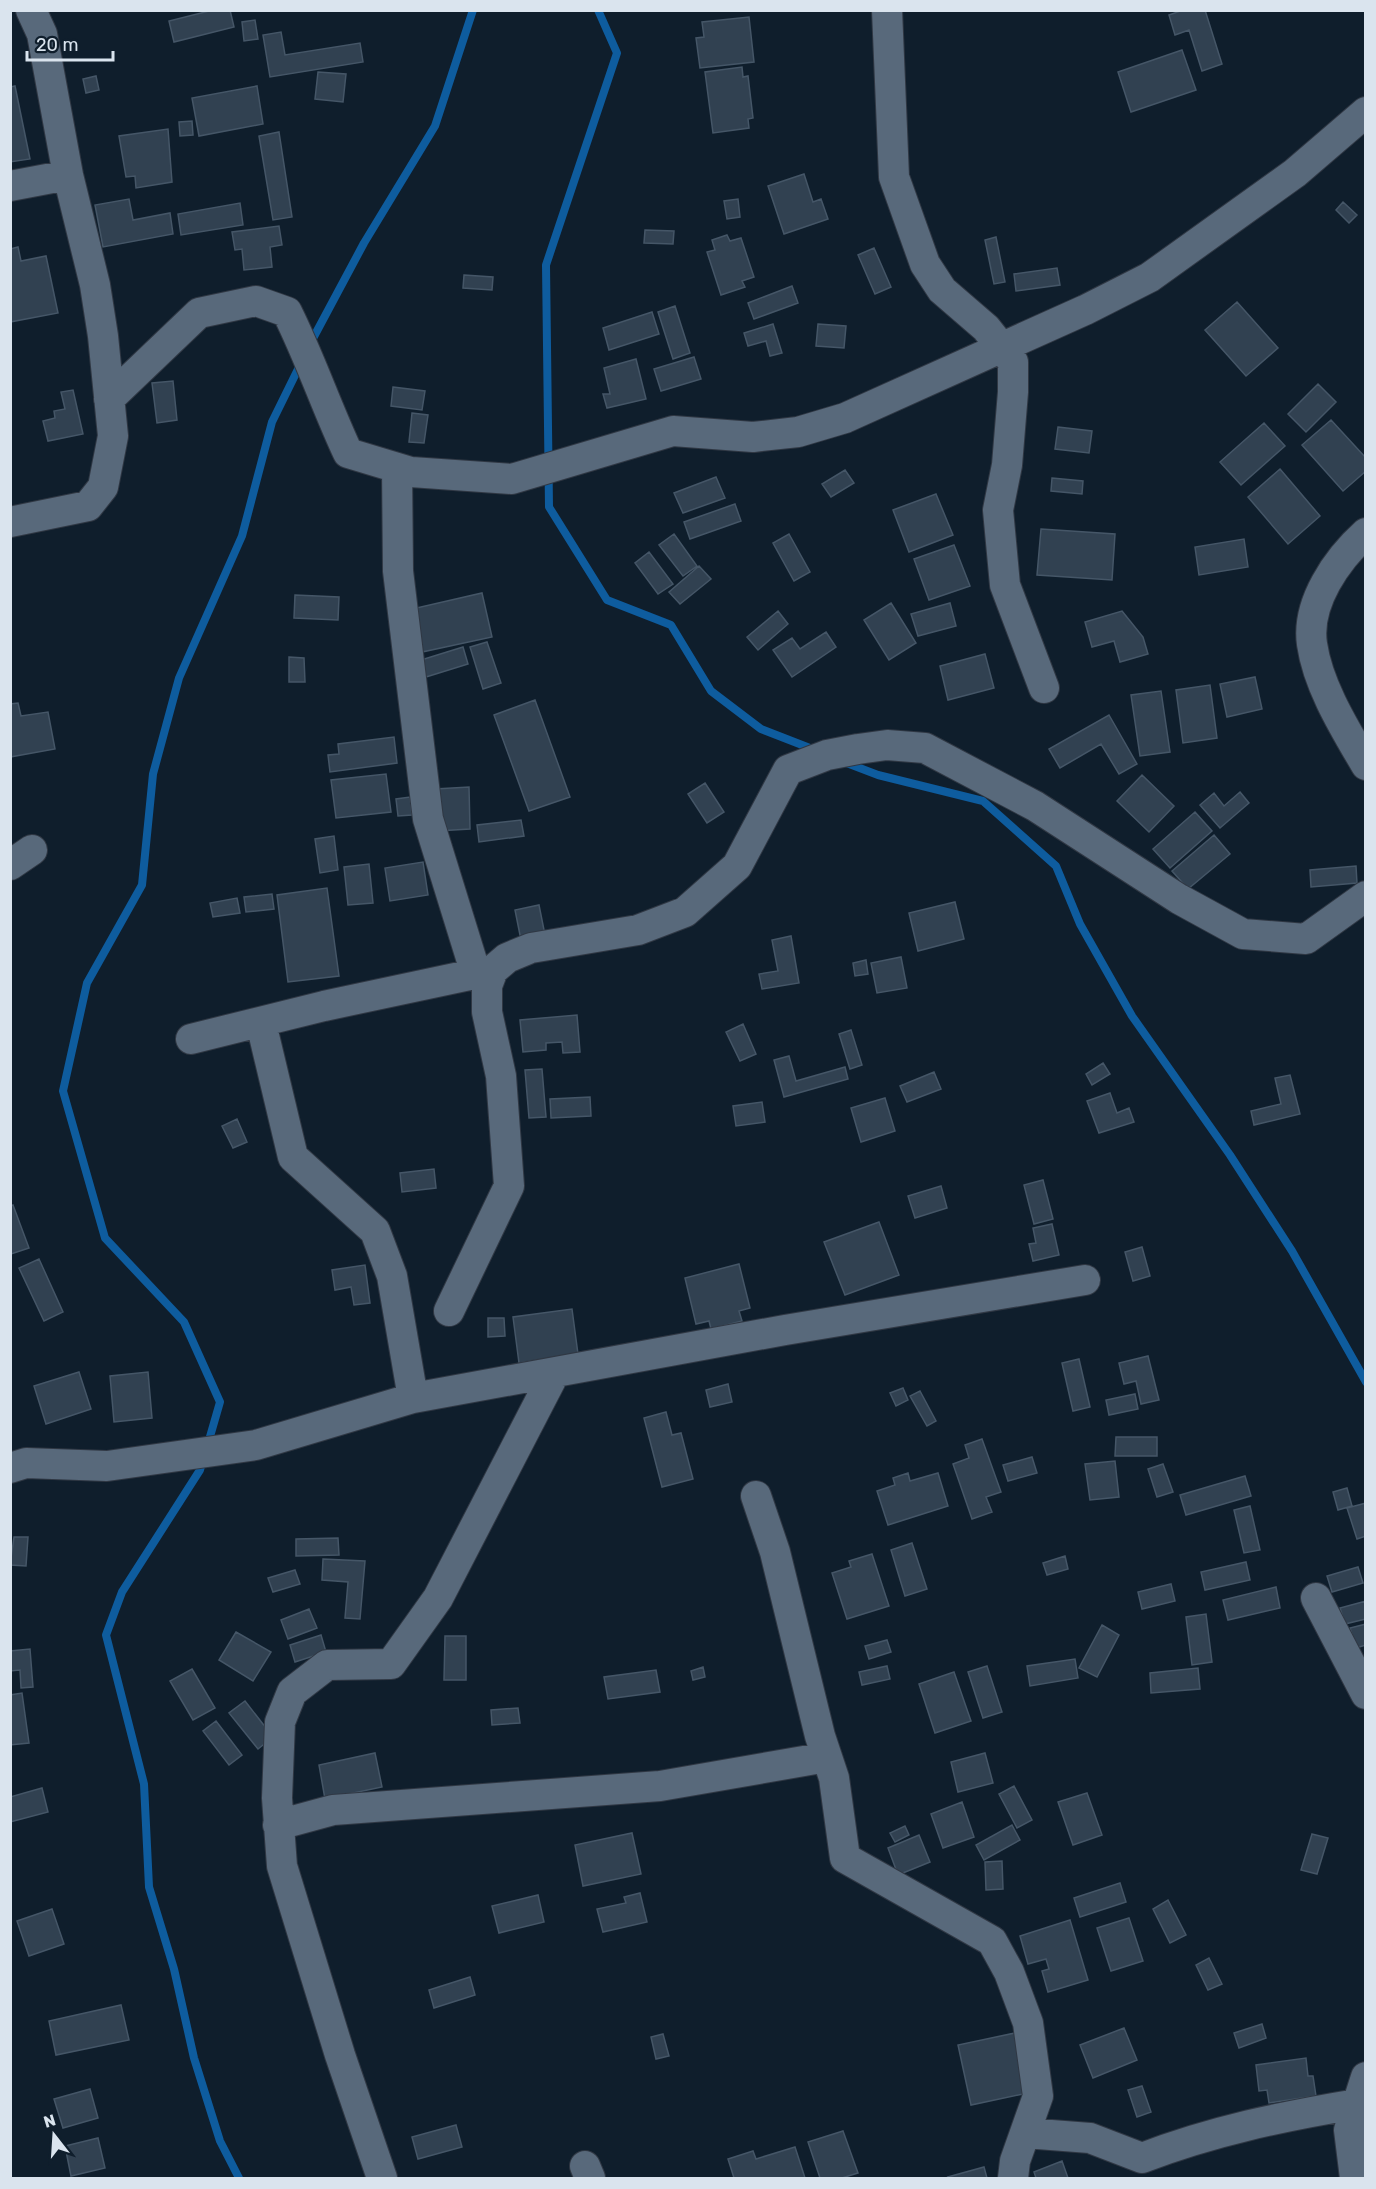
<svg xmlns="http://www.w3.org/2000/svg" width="1376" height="2189" font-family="Rubik,sans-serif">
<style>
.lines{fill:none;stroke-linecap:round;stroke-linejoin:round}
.stream{stroke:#0e5c9e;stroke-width:8}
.building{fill:#314151;stroke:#455667;stroke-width:1.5}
.street-casing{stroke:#303844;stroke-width:32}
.street{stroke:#58697b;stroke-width:30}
</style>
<rect width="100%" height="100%" fill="#0f1e2c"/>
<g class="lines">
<path class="stream" d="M598 10 617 53 546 265 549 507 607 600 671 625 711 691 761 729 815 750
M310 344 364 243 435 126 473 10
M844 762 878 775 983 801 1056 866 1080 924 1132 1016 1230 1155 1292 1251 1366 1382
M207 1447 220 1402 184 1322 105 1238 63 1091 87 983 142 885 153 774 179 678 242 536 272 422 302 361
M203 1459 200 1470 122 1592 106 1635 144 1784 149 1887 174 1969 194 2058 220 2141 239 2178"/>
</g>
<path class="building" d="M213 10H230L234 27 174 42 169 21Z
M1183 10H1205L1222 64 1202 71 1189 30 1175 35 1169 15Z
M749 17 754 62 700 68 696 38 704 37 702 22Z
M255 20 258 39 244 41 242 22Z
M281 32 285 55 360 43 363 62 270 77 263 35Z
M1182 50 1196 90 1131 112 1118 72Z
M742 67 743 77 748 76 753 118 748 119 749 128 713 133 705 72Z
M318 72 346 74 343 102 315 99Z
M96 76 99 90 86 93 83 79Z
M15 86 30 159 10 162V87Z
M257 86 263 124 199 136 192 98Z
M192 121 193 135 180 136 179 122Z
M168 129 172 182 136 188 135 176 126 177 119 136Z
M279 132 292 217 273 220 259 136Z
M804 174 813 202 821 199 828 219 784 234 768 186Z
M129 199 133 220 170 213 173 234 103 247 95 205Z
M738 199 740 217 727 219 724 201Z
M1343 202 1357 215 1349 223 1336 210Z
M240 203 243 225 181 235 178 214Z
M279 226 282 245 270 247 272 267 244 270 242 249 235 250 232 232Z
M645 230 674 231 673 244 644 243Z
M727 235 730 241 741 238 754 277 742 281 745 287 721 295 707 252 715 250 712 240Z
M996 237 1005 282 994 284 985 240Z
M18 247 21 261 46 256 58 313 10 322V249Z
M874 248 891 287 875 294 858 255Z
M1057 268 1060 285 1016 291 1014 274Z
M464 275 493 277 492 290 463 288Z
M792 286 798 303 754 319 748 303Z
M1237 302 1278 348 1246 376 1205 330Z
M675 306 690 353 673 359 658 312Z
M652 312 659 334 609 350 603 328Z
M773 324 782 353 770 356 766 341 748 346 744 333Z
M818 324 846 326 844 348 816 346Z
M694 357 701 379 661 391 654 369Z
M636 359 646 399 607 408 603 394H610L604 368Z
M173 381 177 420 157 423 152 383Z
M1318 384 1336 402 1306 432 1288 414Z
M393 387 425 391 422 410 391 406Z
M73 390 83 434 48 441 43 421 55 418 54 411 65 409 61 392Z
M412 413 428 415 424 443 409 442Z
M1331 420 1366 458V471L1343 491 1302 445Z
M1264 423 1285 446 1241 485 1220 462Z
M1058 427 1092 431 1089 453 1055 449Z
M1280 469 1320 516 1288 544 1248 497Z
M845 470 854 483 831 497 822 484Z
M716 477 725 498 683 513 674 493Z
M1052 478 1083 481 1082 494 1051 491Z
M936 494 953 535 909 552 893 510Z
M735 504 741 521 690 539 684 522Z
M1041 529 1115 534 1112 580 1037 575Z
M674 534 697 566 683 576 659 545Z
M789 534 810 572 794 581 773 543Z
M1244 539 1248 567 1199 575 1195 547Z
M954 545 970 586 929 600 914 559Z
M649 552 673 584 658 594 635 563Z
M699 566 711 579 680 604 669 592Z
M482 593 492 637 422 652 412 609Z
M295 595 339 597 338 620 294 618Z
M891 603 916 643 889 660 864 620Z
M950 603 956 626 918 636 911 614Z
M778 611 788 624 758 650 747 637Z
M1122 611 1143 637 1148 654 1120 662 1114 641 1092 647 1085 622Z
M826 632 836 647 792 677 773 650 792 638 800 649Z
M487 642 501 683 483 689 470 647Z
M463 647 468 664 426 677 421 660Z
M985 654 994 688 948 700 940 666Z
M289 657 304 658 305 682H289Z
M1255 677 1262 709 1227 717 1220 684Z
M1210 685 1217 738 1183 743 1176 690Z
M1161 691 1170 752 1140 756 1131 695Z
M535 700 570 797 529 811 494 715Z
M18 703 21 716 48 712 55 749 10 757V704Z
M1109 715 1137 764 1119 774 1101 744 1060 768 1049 749Z
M394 737 397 763 330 772 328 755 339 754 338 744Z
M386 774 391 812 336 818 331 780Z
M1142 775 1174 806 1149 832 1117 801Z
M705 783 724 812 707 823 688 794Z
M469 787 470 829 437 831 435 789Z
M1240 792 1249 803 1220 828 1200 805 1214 793 1224 806Z
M410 797 412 815 398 816 396 799Z
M1195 812 1212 831 1170 868 1153 849Z
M521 820 524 836 479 842 477 825Z
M1214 835 1230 854 1188 889 1172 871Z
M334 836 338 870 320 873 315 839Z
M423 862 428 895 390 901 385 868Z
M369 864 373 903 348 905 344 867Z
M1356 866 1357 883 1311 887 1310 870Z
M327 888 339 976 288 982 277 895Z
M272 894 274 909 246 912 244 897Z
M237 898 240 913 213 917 210 903Z
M955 902 964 939 918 951 909 913Z
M539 905 546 940 522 945 515 910Z
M791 936 799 983 762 989 759 974 778 971 772 940Z
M901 957 907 988 877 993 871 963Z
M866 960 868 974 855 976 853 963Z
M577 1015 580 1052 563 1053 562 1042 546 1043V1050L523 1052 520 1020Z
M743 1024 756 1054 740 1061 726 1032Z
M851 1030 862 1065 850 1069 839 1034Z
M789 1056 796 1081 845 1067 848 1079 784 1097 774 1060Z
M1103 1063 1110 1074 1092 1085 1086 1074Z
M542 1069 546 1117 529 1118 525 1070Z
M934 1072 941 1089 907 1102 900 1086Z
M1290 1075 1300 1114 1254 1125 1251 1111 1281 1104 1275 1078Z
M1110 1093 1117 1113 1129 1108 1134 1122 1099 1133 1087 1101Z
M590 1097 591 1116 551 1118 550 1099Z
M885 1098 895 1131 861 1142 851 1108Z
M762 1102 765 1122 736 1126 733 1106Z
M237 1119 247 1142 233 1148 222 1126Z
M434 1169 436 1188 402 1192 400 1173Z
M1043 1180 1053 1219 1034 1224 1024 1185Z
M941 1186 947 1208 915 1218 908 1196Z
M13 1205 29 1248 11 1254 10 1206Z
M879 1222 899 1275 845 1295 824 1242Z
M1052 1224 1059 1255 1033 1261 1029 1244 1036 1243 1033 1228Z
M1142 1247 1150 1276 1133 1281 1125 1252Z
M39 1259 63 1312 44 1321 19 1268Z
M739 1264 750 1308 739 1311 742 1321 711 1329 709 1321 696 1324 685 1278Z
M365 1265 370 1303 354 1305 351 1287 335 1290 332 1270Z
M572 1309 578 1354 519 1363 513 1317Z
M488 1318H504L505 1336 488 1337Z
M1148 1356 1159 1400 1141 1404 1136 1381 1124 1384 1119 1363Z
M1079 1359 1090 1407 1073 1411 1062 1363Z
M79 1372 91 1409 46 1424 34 1386Z
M148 1372 152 1418 114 1422 110 1376Z
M728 1384 732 1402 710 1407 706 1390Z
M903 1388 908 1400 896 1406 890 1393Z
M920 1391 936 1421 927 1426 910 1396Z
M1135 1394 1138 1409 1109 1415 1106 1400Z
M666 1412 672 1435 681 1433 693 1479 662 1487 644 1418Z
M1116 1437H1157V1456H1115Z
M982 1439 1001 1492 986 1497 992 1512 972 1519 953 1464 969 1458 965 1445Z
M1032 1457 1037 1473 1008 1481 1003 1465Z
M1115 1461 1119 1497 1090 1500 1085 1464Z
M1163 1464 1173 1492 1157 1497 1148 1469Z
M908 1473 910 1481 938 1473 948 1506 888 1525 877 1491 895 1485 893 1478Z
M1245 1476 1251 1496 1186 1515 1180 1495Z
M1347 1488 1352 1506 1338 1510 1333 1492Z
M1366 1503V1536L1357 1539 1347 1508Z
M1250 1506 1260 1550 1244 1553 1234 1510Z
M14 1537H28L26 1566 10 1565Z
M338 1538 339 1555 296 1556V1539Z
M912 1543 927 1589 905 1596 891 1550Z
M872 1554 889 1606 847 1619 832 1573 851 1567 849 1561Z
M1065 1556 1068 1569 1047 1575 1043 1563Z
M323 1559 365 1561 360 1619 345 1618 348 1582 322 1580Z
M1246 1562 1250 1580 1205 1590 1201 1572Z
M1358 1567 1363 1583 1332 1592 1327 1576Z
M295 1570 300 1584 273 1592 268 1578Z
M1171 1584 1175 1601 1142 1609 1138 1592Z
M1276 1587 1280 1608 1228 1620 1223 1600Z
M1366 1601V1619L1345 1624 1340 1608Z
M309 1609 317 1628 288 1639 281 1620Z
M1206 1614 1212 1662 1192 1665 1186 1617Z
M1366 1624V1645L1356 1648 1350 1628Z
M1102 1625 1119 1635 1097 1677 1079 1668Z
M236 1632 271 1652 253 1681 219 1660Z
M321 1635 326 1652 295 1662 290 1645Z
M445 1636H466V1680H444Z
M887 1640 891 1652 869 1659 865 1646Z
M30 1649 33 1687 21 1688 20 1670 10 1671V1651Z
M1075 1659 1078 1678 1030 1686 1027 1666Z
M887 1666 890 1679 862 1685 859 1672Z
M987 1666 1002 1712 983 1718 968 1672Z
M703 1667 705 1677 693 1680 691 1671Z
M1198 1668 1200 1689 1151 1693 1150 1673Z
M192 1669 215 1708 193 1720 170 1681Z
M656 1670 660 1692 608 1699 604 1677Z
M954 1672 971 1721 935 1733 919 1684Z
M22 1693 29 1743 10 1745V1695Z
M245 1701 273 1737 258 1749 229 1713Z
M518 1708 520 1723 492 1725 491 1710Z
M216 1721 242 1755 229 1765 203 1731Z
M375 1753 382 1787 325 1799 319 1765Z
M985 1753 993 1783 958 1792 951 1762Z
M1014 1786 1032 1820 1017 1828 999 1794Z
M42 1788 48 1812 10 1822V1797Z
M1087 1793 1102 1835 1073 1845 1058 1802Z
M962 1802 974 1837 943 1848 931 1814Z
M1012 1825 1020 1840 984 1860 976 1845Z
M905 1826 909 1835 895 1842 890 1833Z
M632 1833 641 1874 583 1886 575 1845Z
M1312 1834 1328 1838 1317 1874 1301 1870Z
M919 1835 930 1862 898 1875 888 1848Z
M1002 1861 1003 1889 986 1890 985 1862Z
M1120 1883 1126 1902 1080 1917 1074 1898Z
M640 1893 647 1922 603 1932 597 1909 626 1903 624 1897Z
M538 1895 544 1922 499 1933 492 1906Z
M1168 1900 1186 1935 1170 1943 1153 1909Z
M52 1909 64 1944 29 1956 17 1921Z
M1129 1918 1143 1961 1111 1971 1097 1928Z
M1070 1920 1088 1980 1048 1992 1042 1971 1049 1969 1046 1959 1028 1964 1020 1936Z
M1209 1958 1222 1984 1208 1990 1196 1965Z
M470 1977 475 1995 434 2008 429 1990Z
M121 2005 129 2040 56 2055 49 2021Z
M1262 2024 1266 2038 1239 2048 1234 2033Z
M1124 2028 1137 2060 1093 2078 1080 2045Z
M1015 2033 1028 2093 971 2105 958 2045Z
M663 2034 669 2056 656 2059 651 2037Z
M1306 2058 1308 2076H1313L1316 2096 1269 2103 1267 2090 1259 2091 1256 2065Z
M1142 2086 1151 2112 1137 2117 1128 2090Z
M90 2089 98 2118 63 2128 54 2099Z
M456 2125 462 2147 418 2159 412 2137Z
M843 2131 858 2173 842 2178H820L808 2142Z
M98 2138 105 2168 71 2176 65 2146Z
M795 2147 805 2178H734L728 2159 753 2151 756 2159Z
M1062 2161 1068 2178H1036L1034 2172Z
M984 2167 987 2178H949L948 2177Z"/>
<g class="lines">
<defs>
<path id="street" d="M887 10 894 177 925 264 942 290 986 328 1013 362V392L1007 465 998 510 1005 585 1044 688
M10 186 68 175
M109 399 199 313 256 301 287 312C310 358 326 406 348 453L411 472 512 479 673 431 753 437 798 432 845 418 1085 310 1150 277 1295 173 1366 112
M397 468 398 571 428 819 476 974
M10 522 88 506 103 487 113 436 103 336 95 285 68 175 42 34 31 10
M1366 533C1337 559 1306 603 1312 644 1318 686 1345 729 1366 765
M10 865 32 850
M261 1023 293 1157 375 1231 392 1276 413 1398
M191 1039 324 1006 493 970
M449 1311 509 1186 501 1076 487 1012V986L493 970 507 958 531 948 638 930 685 912 737 866 788 770 827 755 858 749 887 745 925 748 1035 806 1179 899 1243 934 1306 939 1366 896
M10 1468 26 1463 107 1466 256 1445 413 1398 785 1330 1085 1280
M756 1496 775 1552 820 1736 834 1778 845 1858 992 1941 1009 1972 1028 2023 1038 2096 1015 2161 1013 2178
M1316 1598 1366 1694
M278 1825 333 1810 660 1786 827 1757
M1025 2133 1090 2138 1142 2158C1212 2131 1284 2116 1357 2104
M585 2166 590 2178
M382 2178 340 2055 282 1866 277 1798 280 1722 292 1692 327 1665 391 1664 438 1598 554 1374
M1355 2178 1349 2130 1366 2077"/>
</defs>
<use href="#street" class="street-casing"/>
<use href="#street" class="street"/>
</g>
<rect width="1376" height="2189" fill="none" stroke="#dae4ee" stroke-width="24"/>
<g transform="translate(54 2135) rotate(343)" stroke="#0f1e2c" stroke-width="4.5" paint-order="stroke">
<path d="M0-4.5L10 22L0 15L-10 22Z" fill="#dae4ee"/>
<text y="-9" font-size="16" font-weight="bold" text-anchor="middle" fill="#dae4ee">N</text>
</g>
<path d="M27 51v9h86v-9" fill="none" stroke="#dae4ee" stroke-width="3"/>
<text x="36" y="51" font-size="18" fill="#dae4ee" stroke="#0f1e2c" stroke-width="4.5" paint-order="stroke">20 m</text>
</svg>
